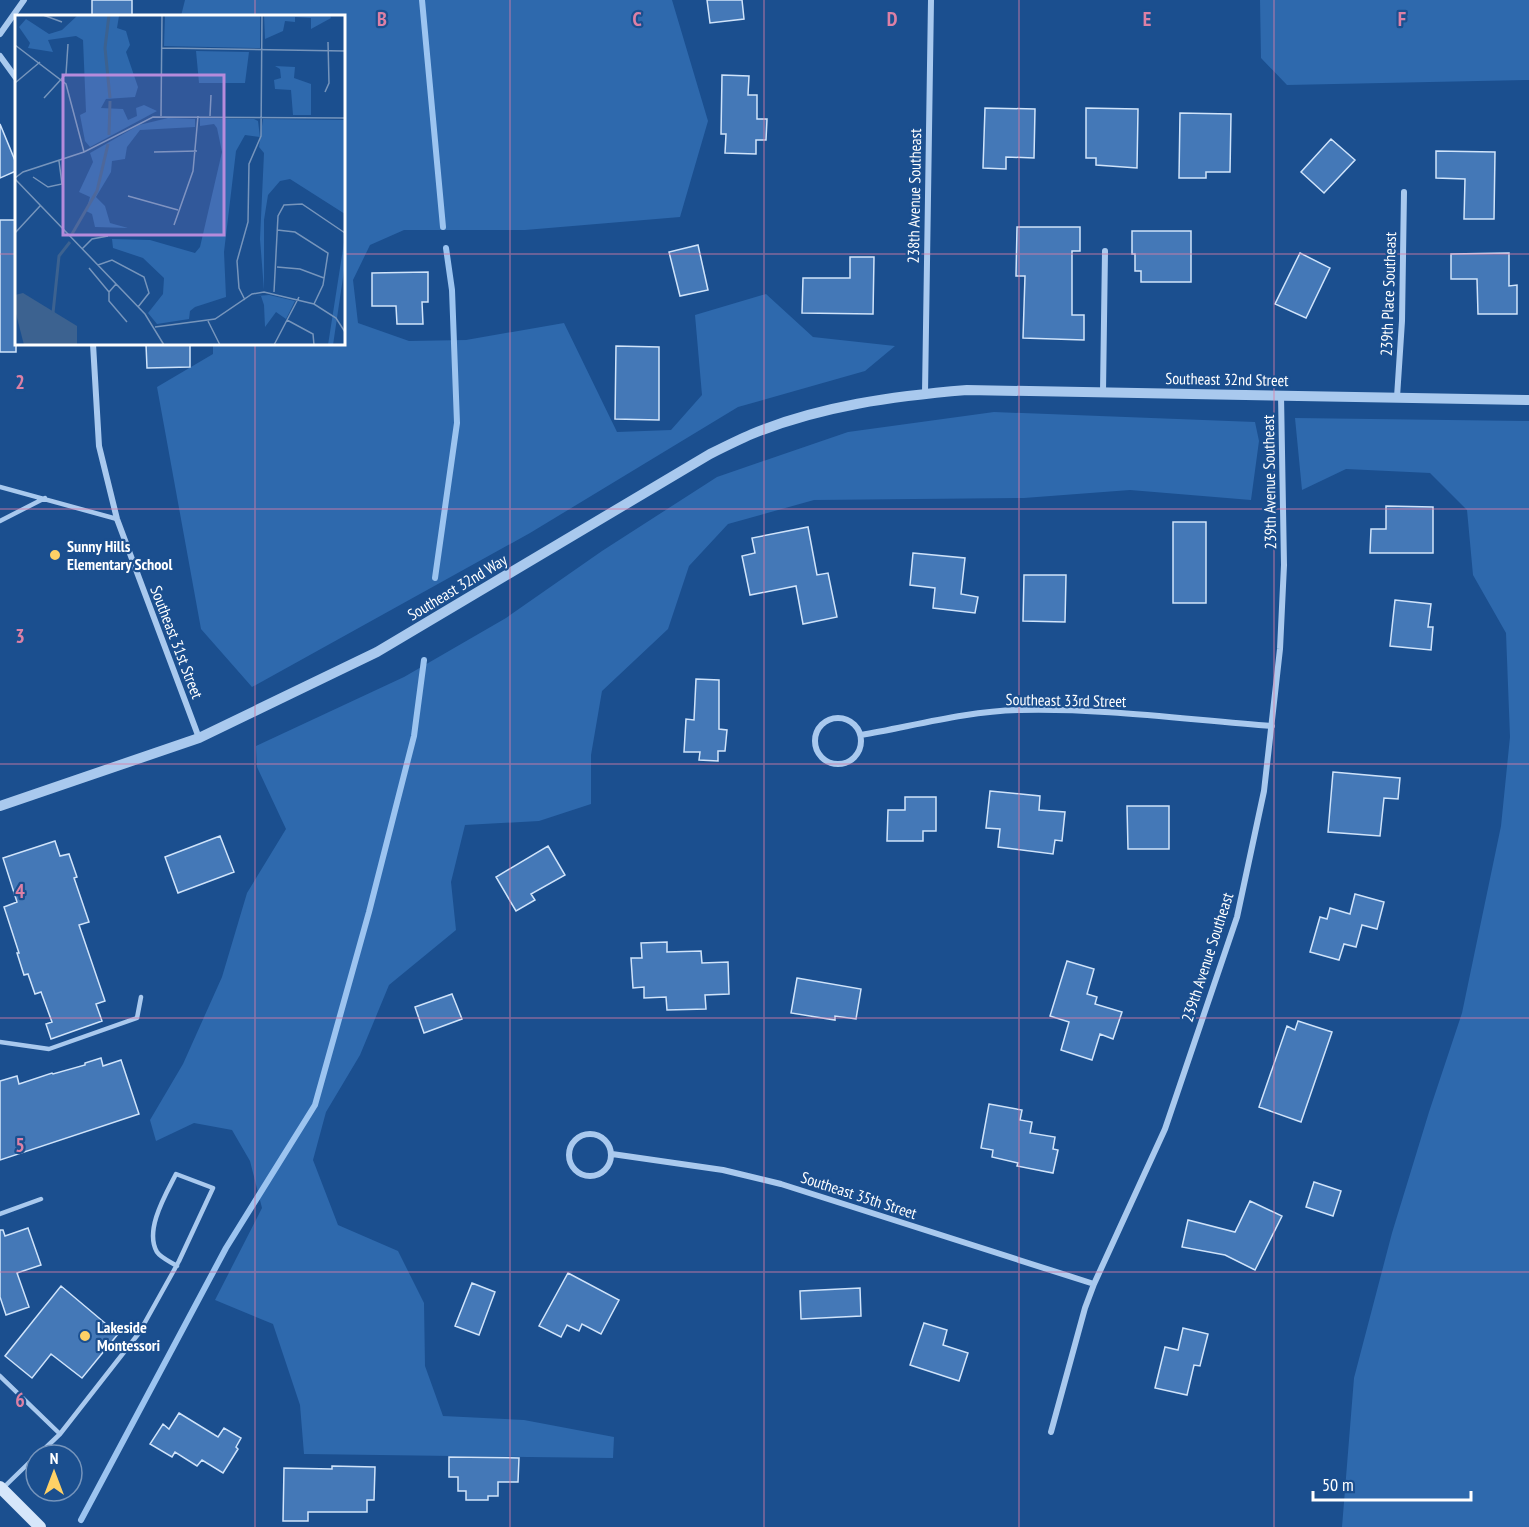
<svg xmlns="http://www.w3.org/2000/svg" width="1529" height="1527" font-family="'PT Sans Narrow',sans-serif">
<style>
.green{fill:#2e69ad}
.lines{fill:none;stroke-linecap:round;stroke-linejoin:round}
.stream{stroke:#9cc4f0;stroke-width:6}
.building{fill:#4478b7;stroke:#cfe3fa;stroke-width:1.5}
.service{stroke:#a9c9ee;stroke-width:4.5}
.minor{stroke:#a9c9ee;stroke-width:6}
.tertiary{stroke:#a9c9ee;stroke-width:10}
.secondary{stroke:#d6e6fa;stroke-width:12}
.grid{fill:none;stroke:#dd80a5;stroke-width:1.5;stroke-opacity:0.55}
.poi-dot{fill:#ffd166;stroke:#1b4f8f;stroke-width:2}
.labels{text-anchor:middle;stroke-width:4.5;stroke-linejoin:round;paint-order:stroke}
.street-label{font-size:16px;fill:#fff;stroke:#1b4f8f}
.poi-label{font-size:16px;font-weight:bold;fill:#fff;stroke:#1b4f8f;text-anchor:start}
.inset-river{fill:none;stroke:#3c6290;stroke-width:3}
.inset-road{fill:none;stroke:#7695bc;stroke-width:1.5}
.view{fill:#b68bdc;fill-opacity:0.15;stroke:#b68bdc;stroke-width:3}
.inset-edge{fill:none;stroke:#fff;stroke-width:3}
.grid-label{font-size:20px;text-anchor:middle;font-weight:bold;fill:#dd80a5;stroke:#1b4f8f;stroke-width:4.5;stroke-linejoin:round;paint-order:stroke}
</style>
<rect width="100%" height="100%" fill="#1b4f8f"/>
<path class="green" d="M185 0H672L708 121 680 217 525 230H404L370 245 353 280 358 323 409 341 466 340 564 323 617 432 671 430 702 395 695 315 766 294 813 337 895 346 865 371 738 407 530 533 252 687 201 629 157 387 213 354V344H344V16H181Z
M1260 0H1529V80L1287 85 1261 58Z
M994 412 1255 422 1259 441 1251 500 1130 490 1024 498 814 500 728 524 689 566 668 629 602 691 591 755V804L539 821 465 825 451 882 456 930 389 985 360 1055 326 1112 313 1160 338 1225 398 1251 424 1303 425 1366 443 1416 524 1420 614 1437 613 1458 304 1454 300 1405 273 1324 215 1300 262 1208 250 1161 232 1130 194 1123 156 1141 150 1120 183 1064 222 977 247 893 286 829 257 767 256 746 404 677 506 618 602 551 717 477 848 432Z
M1295 418 1529 421V1527H1342L1354 1378 1392 1233 1429 1112 1462 1013 1501 826 1510 737 1506 633 1473 575 1467 510 1430 473 1346 469 1302 490Z"/>
<g class="lines">
<path class="stream" d="M422 0 443 227
M435 578 457 423 452 290 446 248
M81 1520 226 1248 315 1105 369 912 414 736 424 660"/>
</g>
<path class="building" d="M92 0H132V16H92Z
M707 0H742L744 19 710 23Z
M722 75 749 76 748 95H757V119H767L766 140H756V154L725 153 726 134H721Z
M985 108 1035 109 1034 158 1006 157V169L983 168Z
M1086 108 1138 109 1137 168 1096 165V158H1086Z
M1180 113 1231 114 1230 172H1206V178H1179Z
M0 124 16 163V171L0 178Z
M1331 139 1355 160 1324 193 1301 172Z
M1436 151 1495 152 1494 219H1464L1465 179 1436 178Z
M0 220H16V352H0Z
M1017 227H1080V251H1072V315H1084V340L1023 338 1025 276H1016Z
M1132 231H1191V282H1141V271H1135V254H1132Z
M698 245 708 290 680 296 669 252Z
M1300 253 1330 268 1306 318 1275 304Z
M1509 253V286L1517 285V314H1478L1477 279H1451V254Z
M850 257H874L873 314 802 313 803 278H850Z
M428 272V302H422L423 324H397L396 306H372V273Z
M146 344H190V367L147 368Z
M616 346 659 347V420L615 419Z
M1386 506 1433 507V553H1370L1371 529H1386Z
M1173 522H1206V603H1173Z
M808 527 817 575 828 573 837 617 803 624 796 586 750 595 742 556 755 553 752 538Z
M913 553 965 558 961 594 978 597 975 613 933 608 935 588 910 585Z
M1024 575H1066L1065 622 1023 621Z
M1395 600 1431 604 1428 627H1433L1431 650 1390 646Z
M696 679 719 680V729L727 730 725 751H718V761L699 760 700 752H684L686 719 694 720Z
M1333 772 1400 778 1398 799 1384 798 1380 836 1328 832Z
M990 791 1040 796 1039 810 1065 812 1062 841 1055 840 1053 854 998 847 1000 829 986 828Z
M905 797H936V831H923V841H887L888 810H905Z
M1127 806H1169V849H1128Z
M220 836 234 872 178 893 165 857Z
M55 841 60 856 69 854 77 877 74 878 89 922 79 925 105 1001 96 1004 102 1021 51 1039 46 1024 52 1022 41 992 35 994 28 974 24 975 17 953H19L4 907 17 902 3 858Z
M548 846 565 875 531 894 535 900 516 911 496 877Z
M1355 894 1384 902 1377 929 1362 925 1356 947 1344 944 1339 960 1310 952 1320 917 1327 919 1330 908 1350 914Z
M667 942V952L701 951 702 963 728 962 729 994 705 995 706 1009 667 1010 666 997 644 998V987L633 988 631 958H642L641 943Z
M1067 961 1094 969 1087 994 1097 997 1095 1004 1122 1012 1113 1039 1100 1034 1092 1060 1061 1050 1069 1022 1050 1016Z
M797 978 861 989 856 1019 835 1016V1020L791 1013Z
M452 994 462 1019 424 1033 415 1007Z
M1298 1021 1332 1032 1301 1122 1259 1107 1287 1026 1295 1030Z
M101 1058 103 1066 121 1060 139 1114 0 1160V1081L17 1076 19 1084 52 1073 53 1074 85 1065V1063Z
M989 1104 1022 1110 1020 1120 1032 1122 1030 1133 1055 1137 1053 1149 1058 1150 1053 1173 1017 1166 1018 1163 992 1157 993 1150 981 1148Z
M1314 1182 1341 1191 1333 1216 1306 1207Z
M1250 1201 1282 1216 1255 1270 1225 1255 1182 1247 1188 1220 1235 1232Z
M28 1228 41 1265 17 1273 29 1307 6 1315 0 1297V1230H3L5 1236Z
M568 1273 619 1300 601 1334 582 1324 579 1331 567 1325 561 1337 539 1326Z
M472 1283 495 1292 479 1335 455 1326Z
M61 1286 118 1334 82 1378 51 1354 32 1378 5 1356Z
M860 1288 861 1316 801 1319 800 1291Z
M924 1323 947 1330 943 1345 968 1353 959 1381 910 1365Z
M1183 1328 1208 1334 1200 1366 1194 1365 1187 1395 1155 1388 1165 1347 1178 1350Z
M179 1413 218 1437 224 1428 241 1438 236 1447 238 1449 223 1473 202 1460 197 1466 175 1452 172 1457 150 1444 163 1424 169 1429Z
M449 1457 519 1458 518 1482H498V1496H488V1500H466V1491H458V1477H449Z
M332 1466 375 1467 374 1500H367V1512H308V1521H283L284 1468 332 1469Z"/>
<g class="lines">
<path class="service" d="M0 487 117 519
M0 521 45 498
M0 1042 49 1049 137 1018 141 997
M0 1214 41 1199
M0 1376 60 1434
M38 1455 60 1434 139 1333 173 1272 179 1261 213 1188 176 1174C166 1194 144 1230 157 1252 161 1258 171 1262 177 1266
M2 1489 36 1456"/>
<path class="minor" d="M0 34 24 0
M0 56 16 78
M93 344 99 446 117 519 199 738
M1103 392 1105 251
M925 393 931 0
M1397 397 1402 321 1404 192
M815 741a23 23 0 1 1 46 0a23 23 0 1 1-46 0Z
M861 735C913 726 967 711 1020 710 1103 708 1190 720 1272 726
M569 1155a21 21 0 1 1 42 0a21 21 0 1 1-42 0Z
M612 1154 723 1170 781 1184 1094 1284
M1051 1432 1085 1308 1094 1284 1165 1129 1237 917 1264 791 1280 649 1284 565 1281 395"/>
<path class="tertiary" d="M0 806 199 738 377 652 710 454C724 447 738 440 752 434 820 406 894 396 967 390L1529 400"/>
<path class="secondary" d="M0 1487 40 1527"/>
</g>
<path class="grid" d="M255 0V16M510 0V1527M764 0V1527M1019 0V1527M1274 0V1527M0 254H16M344 254H1529M255 344V1527M0 509H1529M0 764H1529M0 1018H1529M0 1272H1529"/>
<g class="poi-dot">
<circle cx="55" cy="555" r="6"/>
<circle cx="85" cy="1336" r="6"/>
</g>
<g class="labels">
<g class="street-label">
<text transform="translate(914 196) rotate(-89)" y="6">238th Avenue Southeast</text>
<text transform="translate(1388 294) rotate(-88)" y="6">239th Place Southeast</text>
<text transform="translate(1227 379) rotate(1)" y="6">Southeast 32nd Street</text>
<text transform="translate(1269 482) rotate(-91)" y="6">239th Avenue Southeast</text>
<text transform="translate(457 587) rotate(-31)" y="6">Southeast 32nd Way</text>
<text transform="translate(177 642) rotate(69)" y="6">Southeast 31st Street</text>
<text transform="translate(1066 700) rotate(1)" y="6">Southeast 33rd Street</text>
<text transform="translate(1207 957) rotate(-72)" y="6">239th Avenue Southeast</text>
<text transform="translate(859 1195) rotate(18)" y="6">Southeast 35th Street</text>
</g>
<g class="poi-label">
<text x="67" y="552">Sunny Hills<tspan x="67" dy="18">Elementary School</tspan></text>
<text x="97" y="1333">Lakeside<tspan x="97" dy="18">Montessori</tspan></text>
</g>
</g>
<g transform="translate(15 15)">
<rect width="330" height="330" fill="#1b4f8f"/>
<path d="M63 0H116L104 1 102 13 111 16 115 30 111 37 123 72 120 82 91 84 86 93 108 94 113 105 122 101 121 93 129 90 142 96 75 132 70 126 65 100 71 97 68 25 61 21 33 25 38 37 13 33 15 28 4 12 11 4 34 19 47 15ZM150 0H245V33L149 31ZM249 0H315L316 3 296 14V3L280 2V7L270 6 268 16 250 24ZM181 36 234 37 230 68H184ZM260 51 280 52 279 63 296 69V100H278L276 75 260 74 259 65 266 63 265 54ZM153 103 180 104V112L125 115 112 132 110 144 97 146 96 157 81 182 90 191 95 208 113 213 80 212 77 199 71 196 75 182 64 177 78 147 75 138 124 110ZM185 103 239 104 243 106 245 122 230 120 221 136 209 237 211 282 180 292 175 296 174 304 142 309 133 298 148 279 149 263 128 243 98 233 97 224 135 225 180 238 185 232 207 137 202 113 199 109 185 111ZM248 104 330 105V199L275 164 265 166 253 180 249 205V275L245 224 249 138 244 132ZM330 221V249L318 330H313ZM254 280 280 286 271 304 261 297 250 312 249 290 246 281H241Z" fill="#2e69ad"/>
<path d="M8 278 62 311V330H9L0 295V280Z" fill="#3c6290"/>
<path class="inset-river" d="M94 0 90 33 95 83M94 120 95 86M57 219 82 176 93 129M38 298 44 241 55 227"/>
<path class="inset-road" d="M28 0 47 7M0 30 51 69 69 137M147 33 330 36M0 68 25 47M310 77 314 68 313 27M29 83 51 59 53 29M146 101 147 0M195 101 196 80M139 137 182 136M18 162 33 172 47 169 44 146M0 163 8 157 69 137 138 102 330 103M0 164 130 299 149 330M113 181 163 195M159 210 178 156 183 101M262 215 280 217 313 238 308 270 299 289M0 218 25 191M67 234 77 224 93 221M83 250 97 245 129 262 134 278 123 292M262 252 285 254 309 263M74 253 94 277M101 269 94 277V286L112 307M259 277 263 201 269 190 287 189 330 218M230 285 224 273 222 246 233 207 234 149 246 121 247 0M272 305 298 319 299 330M193 306 205 330M140 312 200 304 237 279 249 277 299 289 321 303 330 317M259 330 284 282"/>
<path class="view" d="M48 60H209V220H48Z"/>
<rect width="330" height="330" class="inset-edge"/>
</g>
<g class="grid-label">
<text x="382" y="26">B</text>
<text x="637" y="26">C</text>
<text x="892" y="26">D</text>
<text x="1147" y="26">E</text>
<text x="1402" y="26">F</text>
<text x="20" y="389">2</text>
<text x="20" y="643">3</text>
<text x="20" y="898">4</text>
<text x="20" y="1152">5</text>
<text x="20" y="1407">6</text>
</g>
<g transform="translate(54 1473)"><circle r="28" fill="#1b4f8f" stroke="#7695bc" stroke-width="1.5"/>
<path d="M0-4.5L10 22L0 15L-10 22Z" fill="#ffd166"/>
<text y="-9" font-size="16" font-weight="bold" text-anchor="middle" fill="#ffffff">N</text>
</g>
<path d="M1313 1491v9h158v-9" fill="none" stroke="#ffffff" stroke-width="3"/>
<text x="1322" y="1491" font-size="18" fill="#ffffff" stroke="#1b4f8f" stroke-width="4.5" paint-order="stroke">50 m</text>
</svg>
